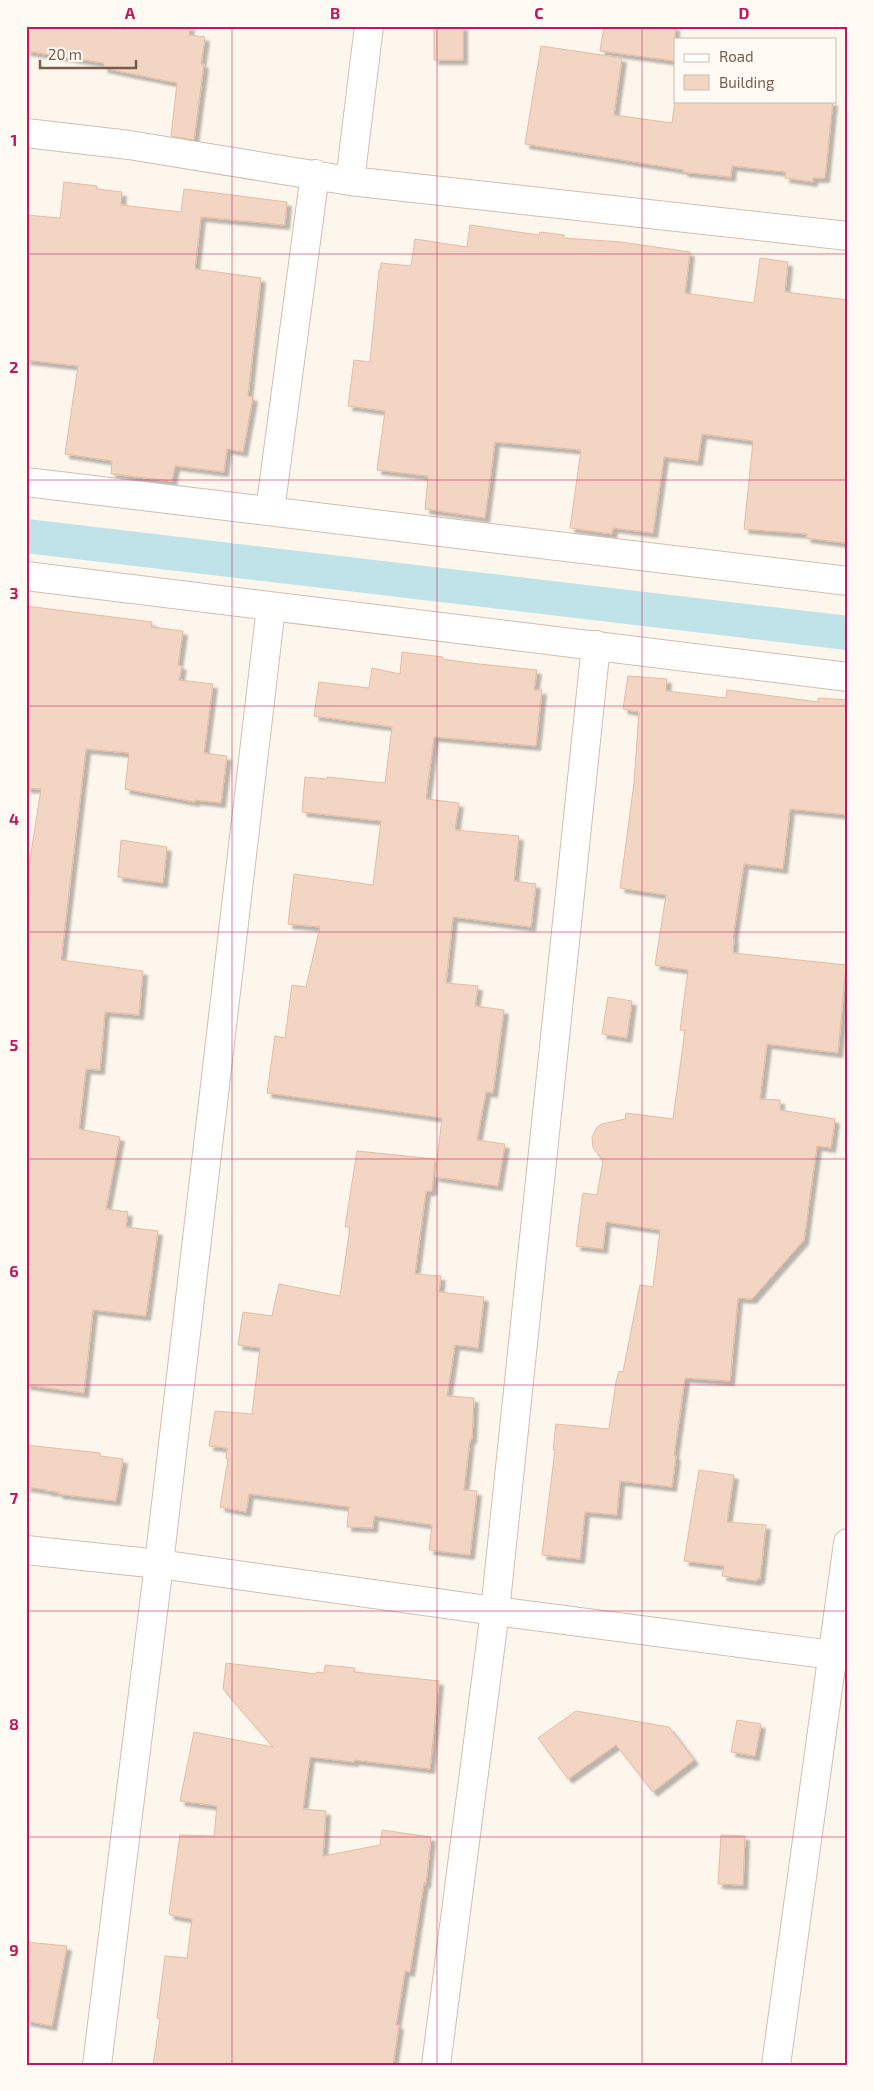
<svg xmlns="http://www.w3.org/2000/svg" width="874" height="2091" font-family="'Exo 2',sans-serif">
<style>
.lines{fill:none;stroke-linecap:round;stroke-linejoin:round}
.canal{stroke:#bfe3e8;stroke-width:34}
.building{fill:#f3d5c3;stroke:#e6bba3;filter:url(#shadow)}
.minor-casing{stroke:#d1beb0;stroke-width:30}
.tertiary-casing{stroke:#d1beb0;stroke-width:30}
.minor{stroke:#fff;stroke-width:28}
.tertiary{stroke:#fff;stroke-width:28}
.grid{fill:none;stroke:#c2185b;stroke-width:1;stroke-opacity:0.55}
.neatline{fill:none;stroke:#c2185b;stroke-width:2}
.grid-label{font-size:16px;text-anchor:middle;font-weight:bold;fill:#c2185b}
</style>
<defs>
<filter id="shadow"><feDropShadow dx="4.5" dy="4.5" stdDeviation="1" flood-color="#0004"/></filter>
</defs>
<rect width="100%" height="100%" fill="#fdf6ec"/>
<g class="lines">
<path class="canal" d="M26 536 848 633"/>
</g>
<path class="building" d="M26 26H190L189 35 205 37 201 64H204L194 140 171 136 177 83 103 68 104 63 26 51Z
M434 26H463V60H434Z
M604 26H675V61L600 51Z
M541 46 622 58 614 115 672 123 675 101H833L825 178H813V182L785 178 786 172 732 166 731 177 683 172 684 170 525 144Z
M64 182 97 186V189L122 192 121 205 181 212 184 189 287 202 285 225 201 217 195 269 261 278 248 396 253 397 243 452 227 449 224 472 175 466 172 481 111 474 112 461 65 454 78 366 26 360V215L60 218Z
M470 225 539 235 540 232 564 235V238L621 242 690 252 685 293 754 303 760 258 788 262 785 292 848 300V526L845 543 806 538 807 534 744 529 753 441 702 434 698 461 664 457 653 533 613 528 612 534 570 528 581 450 495 442 485 518 425 509 428 476 377 470 385 411 348 406 354 360 370 362 379 270H380L381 263 411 266 415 239 467 247Z
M26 606 152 622 151 627 183 631 178 665 182 666 179 680 213 684 204 753 227 756 221 803 195 800V802L125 789 129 753 86 749 61 960 143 971 139 1015 105 1012 100 1070 86 1069 79 1129 120 1137 106 1209 128 1212 126 1227 158 1231 146 1316 93 1310 84 1393 26 1385V923L30 890H26V885L41 789 26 788Z
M402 652 443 657V659L470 663 537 670 534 690H542L536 746 434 737 426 799 459 803 455 830 519 836 514 881 536 884 531 927 453 917 446 983 478 986 475 1006 504 1010 493 1093 486 1092 477 1140 505 1144 498 1186 435 1177 442 1118 267 1093 275 1036 285 1038 292 985 306 987 320 927 288 924 294 874 373 885 381 821 302 812 305 777 327 779V777L385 783 392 727 314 716 319 682 369 688 372 668 400 674Z
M628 676 667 679 666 691 726 698 727 690 818 702V698L848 700V815L790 809 783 869 744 864 733 938H734L733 953 846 965 838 1053 767 1044 760 1099 780 1100V1110L835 1119 831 1148 817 1146 804 1240 752 1299 738 1298 730 1381 685 1378 674 1456H676L672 1487 620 1481 617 1515 585 1512 580 1559 542 1555 555 1450H553L556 1424 609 1429 616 1382 619 1371 623 1372 640 1285 653 1287 660 1230 606 1222 603 1249 576 1246 583 1193 597 1195 603 1161 593 1148 592 1137 597 1127 602 1124 625 1119 626 1113 673 1119 685 1030H680L688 970 655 965 666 895 620 888 634 783 639 712 623 709Z
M121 840 167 847 163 883 118 877Z
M608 997 632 1001 627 1038 602 1034Z
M357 1151 435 1159 432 1191H426L415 1274 441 1276 439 1292 484 1297 478 1348 455 1345 447 1396 474 1398 472 1439H470L464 1490 477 1491 470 1555 429 1550 432 1525 374 1516 373 1528 347 1527 349 1507 249 1494 246 1512 220 1507 228 1459H226L227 1448 209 1446 215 1411 252 1414 260 1348 238 1345 243 1312 272 1316 279 1284 340 1296 350 1227H345Z
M26 1445 100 1453V1456L123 1459 116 1501 58 1494 59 1492 46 1491 47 1490 26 1487Z
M699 1470 734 1475 727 1522 766 1525 760 1579H757V1581L722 1576 724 1566 684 1561Z
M226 1663 316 1674 317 1672 324 1673 325 1665 355 1668 354 1672 439 1681 430 1769 354 1760V1762L310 1757 303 1809 326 1811 323 1856 380 1845 382 1830 431 1837 426 1884 424 1883 410 1972 405 1971 396 2025H399L393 2065H153L160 2019 157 2018 165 1956 187 1958 192 1919 170 1915 169 1913 180 1835 214 1836 217 1806 180 1801 194 1732 273 1747 223 1689Z
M576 1711 669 1727 694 1760 653 1792 616 1745 568 1779 538 1738Z
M737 1720 761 1724 755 1756 731 1752Z
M721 1835 745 1836 743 1885 718 1884Z
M26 1942 67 1946 52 2026 26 2021V2006L31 1980H26Z"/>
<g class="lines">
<defs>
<path id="minor" d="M26 133 129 145 350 181 848 236
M350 181 369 26
M26 482 848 581
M270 511 315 174
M26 1550 159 1564 495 1611 848 1657
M97 2065 159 1564 271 607
M436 2065 495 1611 596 645
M776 2065 848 1543"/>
<path id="tertiary" d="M26 576 848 677"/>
</defs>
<use href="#minor" class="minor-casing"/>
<use href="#tertiary" class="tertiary-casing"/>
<use href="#minor" class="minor"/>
<use href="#tertiary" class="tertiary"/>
</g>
<path class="grid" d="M232 26V2065M437 26V2065M642 26V2065M26 254H848M26 480H848M26 706H848M26 932H848M26 1159H848M26 1385H848M26 1611H848M26 1837H848"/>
<rect width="874" height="2091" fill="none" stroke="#fffaf3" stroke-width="55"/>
<rect x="674" y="38" width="162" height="65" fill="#fffaf3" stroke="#cabbb1"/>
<rect x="684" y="54" width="25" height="8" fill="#ffffff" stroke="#cabbb1"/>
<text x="719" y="62" font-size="15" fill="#7a5c4d">Road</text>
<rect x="684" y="75" width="25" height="15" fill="#f3d5c3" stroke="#cabbb1"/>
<text x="719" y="88" font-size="15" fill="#7a5c4d">Building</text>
<path d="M40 60v8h96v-8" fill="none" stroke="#7a5c4d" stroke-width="2.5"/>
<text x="48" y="60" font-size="15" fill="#7a5c4d" stroke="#fffaf3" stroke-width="4" paint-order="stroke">20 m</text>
<rect x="28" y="28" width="818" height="2036" class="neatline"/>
<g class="grid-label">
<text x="130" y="19">A</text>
<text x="335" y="19">B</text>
<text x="539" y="19">C</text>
<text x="744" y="19">D</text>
<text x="14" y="146">1</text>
<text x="14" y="373">2</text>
<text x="14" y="599">3</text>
<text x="14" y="825">4</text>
<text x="14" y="1051">5</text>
<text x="14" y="1277">6</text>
<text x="14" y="1504">7</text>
<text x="14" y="1730">8</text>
<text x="14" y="1956">9</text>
</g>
</svg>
